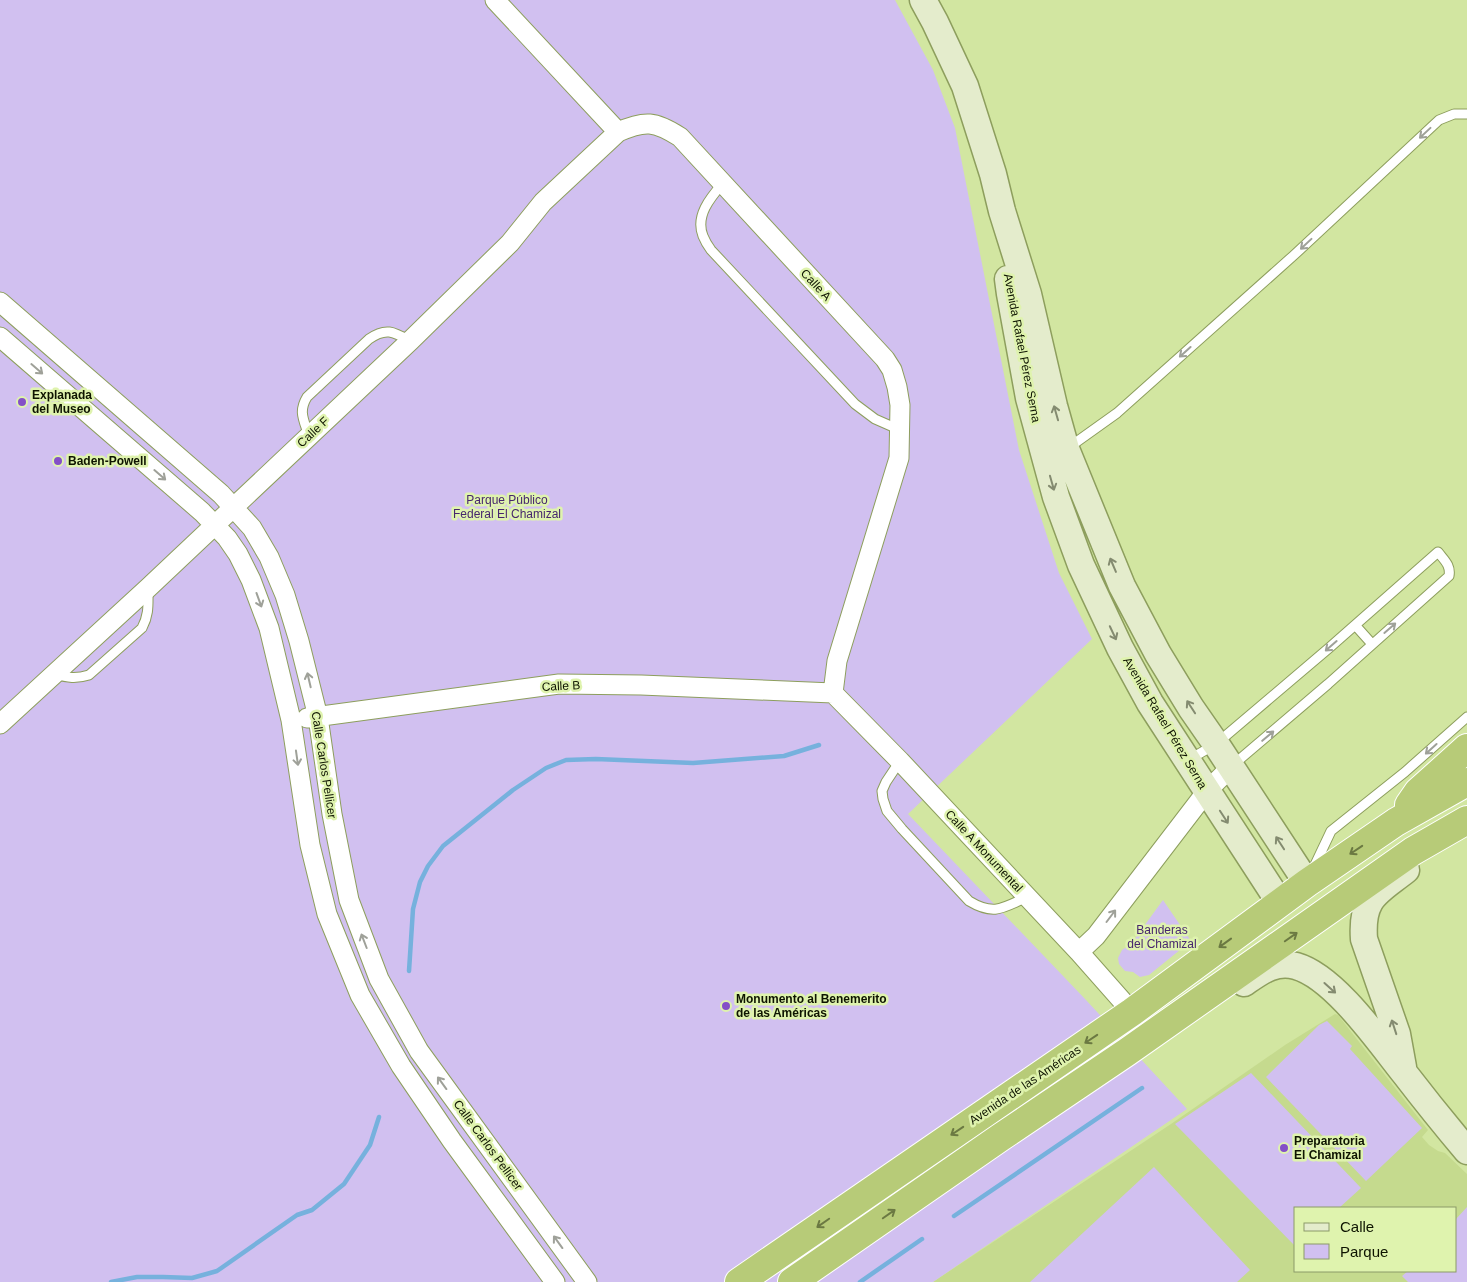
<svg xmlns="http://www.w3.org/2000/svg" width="1467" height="1282" font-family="Arial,sans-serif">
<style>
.built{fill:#c5da8e;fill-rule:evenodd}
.green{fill:#d1c0f0}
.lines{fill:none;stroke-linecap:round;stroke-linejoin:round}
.stream{stroke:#76b1dd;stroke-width:4.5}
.service-casing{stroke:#8d9e5d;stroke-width:11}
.minor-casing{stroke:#8d9e5d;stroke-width:21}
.secondary-casing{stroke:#8d9e5d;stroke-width:29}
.trunk-casing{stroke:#fff;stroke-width:30}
.service{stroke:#fff;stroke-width:9}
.minor{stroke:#fff;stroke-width:19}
.secondary{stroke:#e4eccc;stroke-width:26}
.trunk{stroke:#b7cb78;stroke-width:28}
.oneway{stroke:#9fa199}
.oneway2{stroke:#848b70}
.oneway3{stroke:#6b7942}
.poi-dot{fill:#844fc7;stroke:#dff3ae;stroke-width:2}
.labels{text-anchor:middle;stroke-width:5;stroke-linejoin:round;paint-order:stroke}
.street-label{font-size:12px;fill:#0e1400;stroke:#dff3ae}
.poi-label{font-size:12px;font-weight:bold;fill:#0e1400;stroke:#dff3ae;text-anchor:start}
.park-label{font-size:12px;fill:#46266d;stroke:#dff3ae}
</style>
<rect width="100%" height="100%" fill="#d2e6a1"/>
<path class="built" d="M1335 1014 1338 1015 1428 1130 1422 1137 1429 1145 1438 1151 1445 1153 1467 1174V1282H933L1171 1124 1285 1045ZM1296 1208H1456V1271H1296Z"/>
<path class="green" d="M0 0H895L933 70 955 128 1019 450 1059 573 1092 639 908 814 1086 1000 1187 1109 933 1282H0Z
M1163 900 1191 941 1149 975 1140 977 1133 972 1125 971 1119 964 1118 958 1122 950 1131 944Z
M1327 1021 1352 1046 1350 1049 1422 1128 1366 1181 1266 1077 1319 1025Z
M1251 1073 1361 1188 1339 1208H1296V1247L1175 1124Z
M1154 1167 1250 1270 1237 1282H1030Z
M1467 1207V1282H1408L1402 1276 1408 1271H1456V1219Z"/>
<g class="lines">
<path class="stream" d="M409 971 413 909 420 882 428 866 443 846 513 790 546 768 566 760 596 759 693 763 784 756 819 745
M954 1216 1142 1088
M111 1282 137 1277H163L192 1278 217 1271 297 1215 312 1210 344 1184 370 1145 379 1117
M860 1282 922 1239"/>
<defs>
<path id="service" d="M723 183C710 198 695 216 703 236 705 241 708 246 711 250L855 404 875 419 900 430
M309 436C304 420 298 412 307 397L369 339C386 327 394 332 410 341
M1068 448 1117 413 1293 256 1439 120 1454 114H1467
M1355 625 1372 644
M55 674C68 678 76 679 89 675L142 628C149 615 148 605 148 591
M1190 759 1216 744 1236 727 1329 648 1438 552C1444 560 1451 565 1449 576L1328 684 1233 765
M900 761 886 782 882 791 883 799 887 811 902 829 969 901C994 916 1003 908 1027 897
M1313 869 1331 831 1405 772 1467 717"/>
<path id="minor" d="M495 0 618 132
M0 302 221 494 252 528 269 557 285 595 299 641 318 717 332 814 349 900 379 979 419 1051 587 1282
M0 337 202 512 227 538 238 554 251 580 269 628 291 720 310 845 327 914 360 995 401 1066 452 1141 555 1282
M833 693 900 761 1079 952 1132 1012
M307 718 559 684 641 685 833 693
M0 724 148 588 410 341 510 243 543 202 618 132C645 120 655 121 680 137L885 359 892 370 897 387 900 405 899 458 837 661 833 693
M1079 952 1096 936 1207 791 1231 767"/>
<path id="secondary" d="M923 0 935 22 965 86 993 174 1002 211 1028 294 1054 406 1066 449 1122 586 1158 654 1191 708 1216 744 1307 883
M1008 279 1010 294 1029 398 1056 497 1081 565 1120 648 1150 703 1280 903
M1244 983C1260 972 1275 960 1296 966 1335 977 1380 1043 1405 1074 1425 1100 1446 1126 1467 1151
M1403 1067 1397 1034 1364 939C1361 897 1377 893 1406 870"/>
<path id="trunk" d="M1409 805 1418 792 1467 748
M739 1282 1132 1012 1307 883 1396 822 1467 782
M792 1282 1001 1137 1127 1052 1413 851 1467 820"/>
</defs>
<use href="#service" class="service-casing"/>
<use href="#minor" class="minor-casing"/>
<use href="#secondary" class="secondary-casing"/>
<use href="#trunk" class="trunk-casing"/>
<use href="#service" class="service"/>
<use href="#minor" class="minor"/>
<use href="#secondary" class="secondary"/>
<use href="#trunk" class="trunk"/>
</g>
<defs><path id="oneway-shaft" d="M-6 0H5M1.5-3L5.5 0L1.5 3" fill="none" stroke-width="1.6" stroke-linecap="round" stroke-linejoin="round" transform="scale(1.25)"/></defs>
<g class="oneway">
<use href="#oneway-shaft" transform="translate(1425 133) rotate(137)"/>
<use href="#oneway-shaft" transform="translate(1306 244) rotate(137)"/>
<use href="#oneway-shaft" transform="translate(1185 352) rotate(138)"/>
<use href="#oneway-shaft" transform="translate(37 369) rotate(41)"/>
<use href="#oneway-shaft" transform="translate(160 475) rotate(41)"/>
<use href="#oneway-shaft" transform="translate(259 600) rotate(70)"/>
<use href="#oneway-shaft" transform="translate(1390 628) rotate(-41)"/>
<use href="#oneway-shaft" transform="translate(1331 646) rotate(139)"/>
<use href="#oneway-shaft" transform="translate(309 680) rotate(-103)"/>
<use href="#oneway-shaft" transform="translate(1268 736) rotate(-40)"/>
<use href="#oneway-shaft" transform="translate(1431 749) rotate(138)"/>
<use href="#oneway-shaft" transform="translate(297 758) rotate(82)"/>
<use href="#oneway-shaft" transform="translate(1111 916) rotate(-53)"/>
<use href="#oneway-shaft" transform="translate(364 941) rotate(-111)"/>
<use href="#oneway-shaft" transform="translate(442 1083) rotate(-126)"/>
<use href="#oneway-shaft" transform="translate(558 1242) rotate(-126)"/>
</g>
<g class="oneway2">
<use href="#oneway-shaft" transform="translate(1056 413) rotate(-106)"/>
<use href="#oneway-shaft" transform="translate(1052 483) rotate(74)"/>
<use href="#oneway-shaft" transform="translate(1113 565) rotate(-113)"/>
<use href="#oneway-shaft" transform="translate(1113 633) rotate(65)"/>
<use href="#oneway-shaft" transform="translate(1191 707) rotate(-123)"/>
<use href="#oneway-shaft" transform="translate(1224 817) rotate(57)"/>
<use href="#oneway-shaft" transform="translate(1280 843) rotate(-123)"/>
<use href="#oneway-shaft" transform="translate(1330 988) rotate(42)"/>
<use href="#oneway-shaft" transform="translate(1394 1027) rotate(-108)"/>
</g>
<g class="oneway3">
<use href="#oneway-shaft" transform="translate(1356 850) rotate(146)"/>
<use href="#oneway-shaft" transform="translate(1291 937) rotate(-35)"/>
<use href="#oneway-shaft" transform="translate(1225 943) rotate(144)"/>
<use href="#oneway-shaft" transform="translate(1091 1039) rotate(146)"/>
<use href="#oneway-shaft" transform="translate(957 1131) rotate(146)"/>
<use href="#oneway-shaft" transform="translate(889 1214) rotate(-35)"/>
<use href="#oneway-shaft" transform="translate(823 1223) rotate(145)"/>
</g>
<g class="poi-dot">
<circle cx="22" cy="402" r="5"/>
<circle cx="58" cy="461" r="5"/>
<circle cx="726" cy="1006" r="5"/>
<circle cx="1284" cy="1148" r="5"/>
</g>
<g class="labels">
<g class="street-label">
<text transform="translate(816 285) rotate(47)" y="4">Calle A</text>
<text transform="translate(1022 348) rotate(79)" y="4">Avenida Rafael Pérez Serna</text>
<text transform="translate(313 432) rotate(-43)" y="4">Calle F</text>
<text transform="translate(561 686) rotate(-3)" y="4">Calle B</text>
<text transform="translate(1165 723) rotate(59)" y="4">Avenida Rafael Pérez Serna</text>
<text transform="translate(324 765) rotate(81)" y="4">Calle Carlos Pellicer</text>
<text transform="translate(984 851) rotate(47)" y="4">Calle A Monumental</text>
<text transform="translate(1025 1085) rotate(-34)" y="4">Avenida de las Américas</text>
<text transform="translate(488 1145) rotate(54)" y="4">Calle Carlos Pellicer</text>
</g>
<g class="poi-label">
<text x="32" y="399">Explanada<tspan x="32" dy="14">del Museo</tspan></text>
<text x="68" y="465">Baden-Powell</text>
<text x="736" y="1003">Monumento al Benemerito<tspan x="736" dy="14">de las Américas</tspan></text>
<text x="1294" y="1145">Preparatoria<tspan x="1294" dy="14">El Chamizal</tspan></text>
</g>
<g class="park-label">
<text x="507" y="504">Parque Público<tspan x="507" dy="14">Federal El Chamizal</tspan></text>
<text x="1162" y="934">Banderas<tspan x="1162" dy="14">del Chamizal</tspan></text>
</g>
</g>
<rect x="1294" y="1207" width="162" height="65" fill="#dff3ae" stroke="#8b9a68"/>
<rect x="1304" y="1223" width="25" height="8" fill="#e4eccc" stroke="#8b9a68"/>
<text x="1340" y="1232" font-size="15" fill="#0e1400">Calle</text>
<rect x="1304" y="1244" width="25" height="15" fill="#d1c0f0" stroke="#8b9a68"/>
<text x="1340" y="1257" font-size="15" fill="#0e1400">Parque</text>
</svg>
